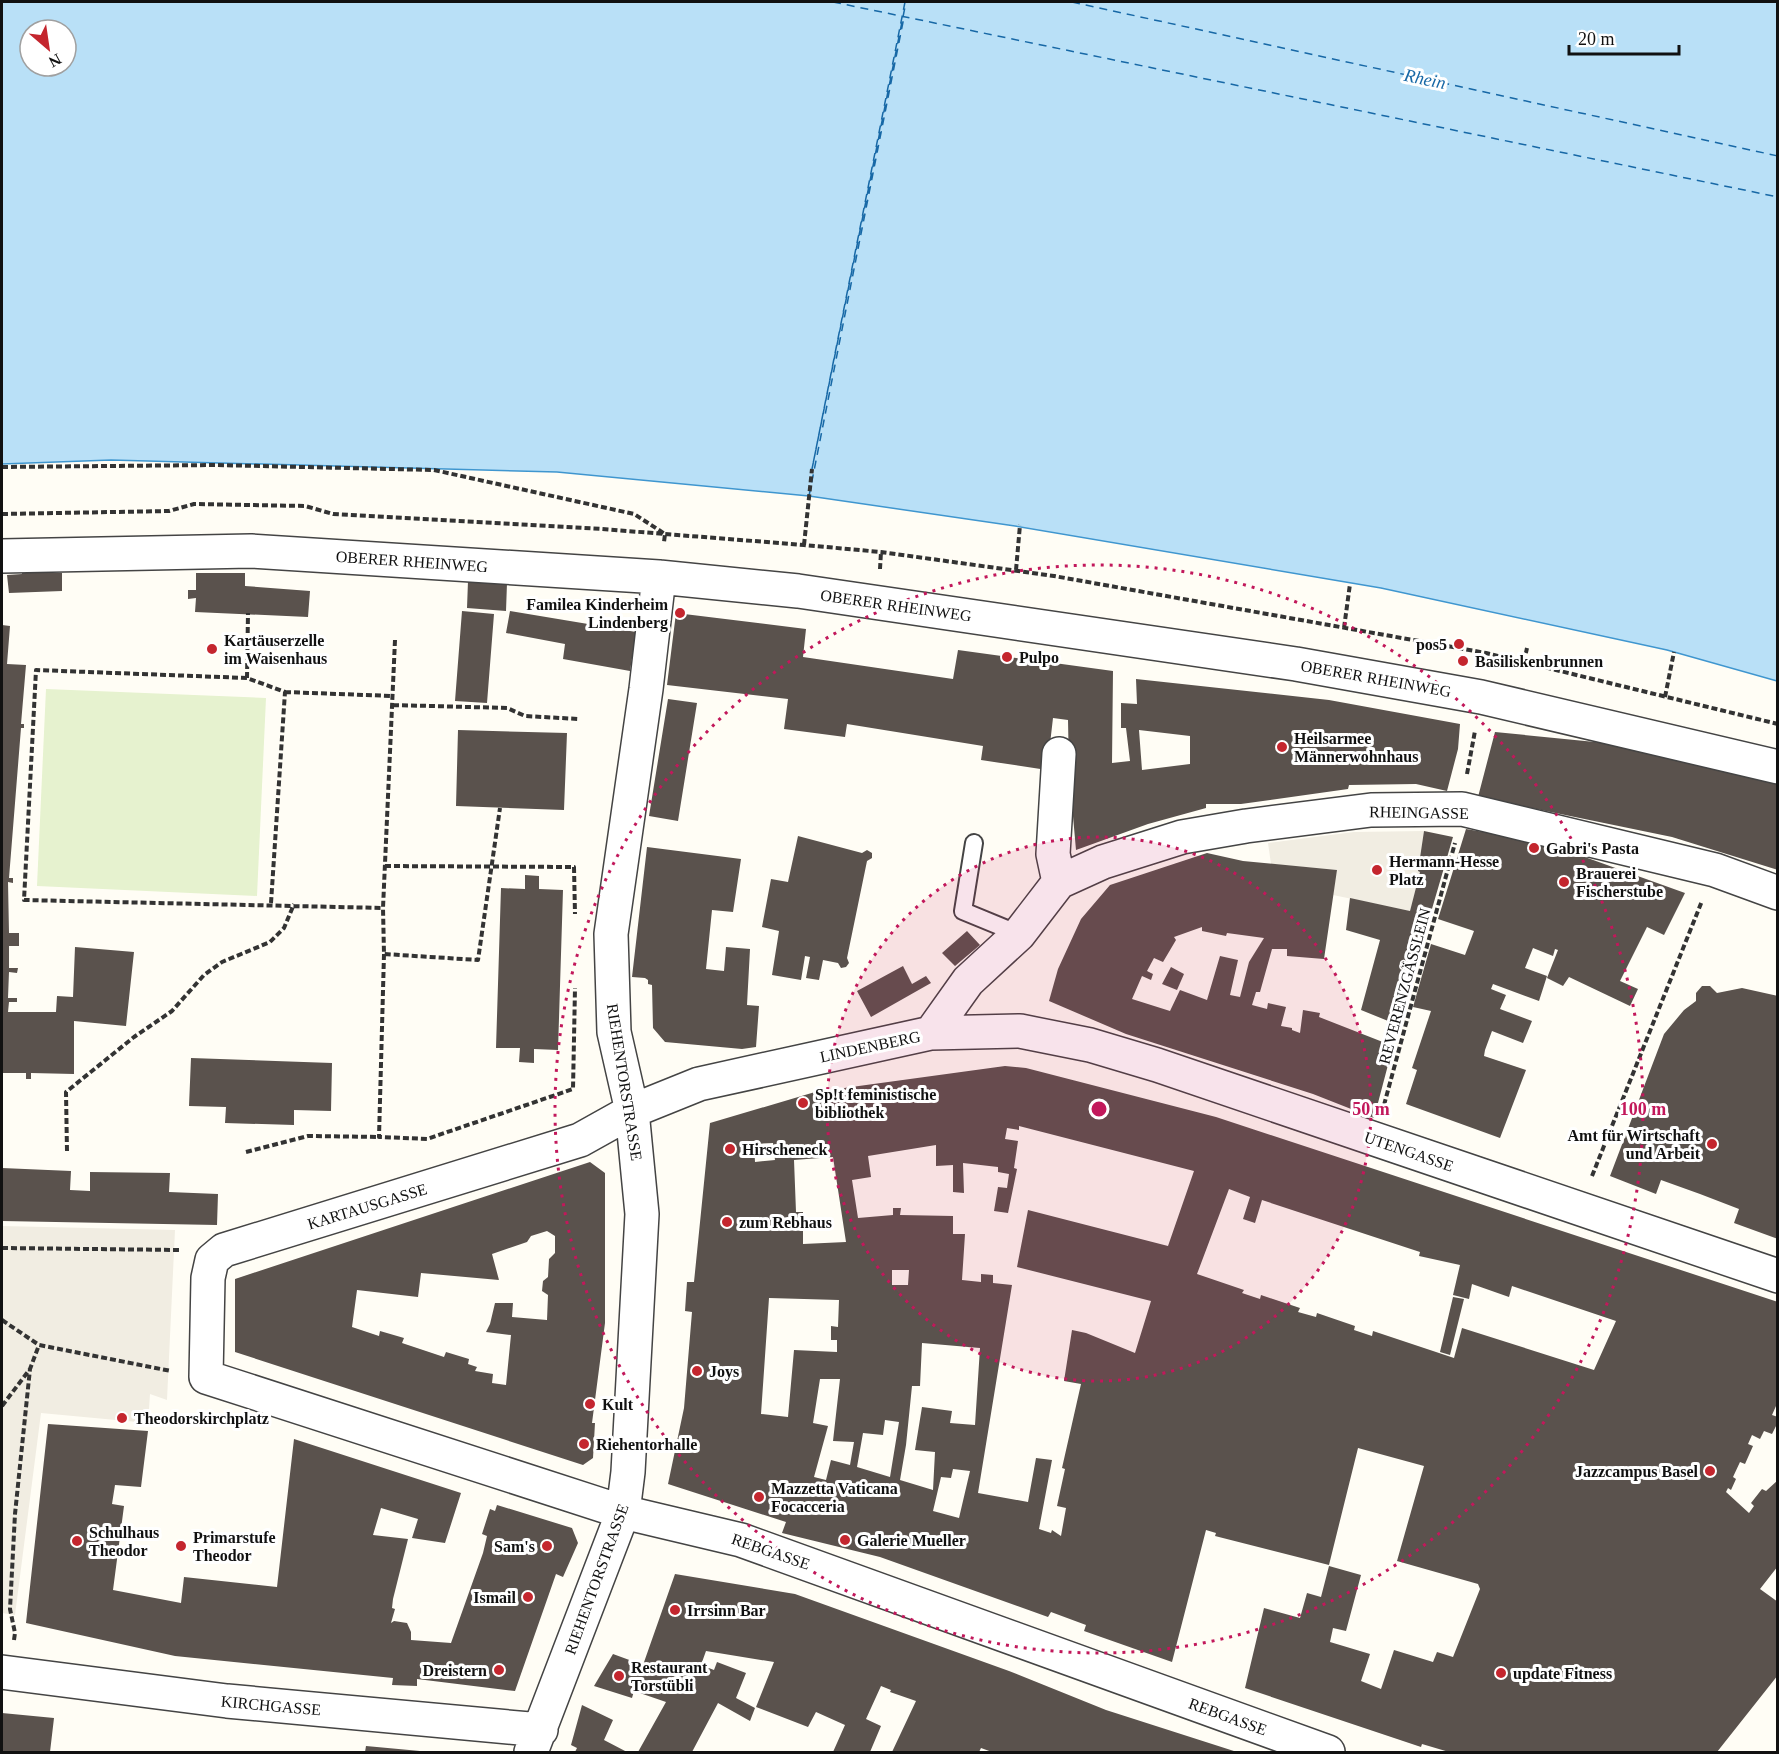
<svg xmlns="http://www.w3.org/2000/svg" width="1779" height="1754" font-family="'Times New Roman',serif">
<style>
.pitch{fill:#e6f2cf}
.plaza{fill:#f1ede2}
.water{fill:#b9e0f7;stroke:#3f96cf;stroke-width:1.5;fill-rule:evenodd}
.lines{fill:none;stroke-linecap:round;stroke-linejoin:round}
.ferry{stroke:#1768a6;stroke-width:1.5;stroke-dasharray:8 6;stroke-linecap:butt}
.building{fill:#5a524d;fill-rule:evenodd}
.lane-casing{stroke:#444;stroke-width:20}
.street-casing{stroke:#444;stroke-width:36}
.path{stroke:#333;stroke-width:4;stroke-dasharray:6 3;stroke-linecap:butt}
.lane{stroke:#fff;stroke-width:16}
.street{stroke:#fff;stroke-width:33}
.ring{fill:none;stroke:#c2185b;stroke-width:3;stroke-dasharray:3 6}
.poi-dot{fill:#c4262e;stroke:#fff;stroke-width:2}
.labels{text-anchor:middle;stroke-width:6;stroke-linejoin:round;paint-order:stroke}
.street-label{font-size:16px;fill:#111;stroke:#fff}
.poi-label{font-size:16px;font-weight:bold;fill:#111;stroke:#fff;text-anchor:start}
.water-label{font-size:18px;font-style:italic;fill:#1768a6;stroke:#fff}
.centre{fill:#c2185b;stroke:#fff;stroke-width:3}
.ring-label{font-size:18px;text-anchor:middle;font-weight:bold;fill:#c2185b;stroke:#fff;stroke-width:6;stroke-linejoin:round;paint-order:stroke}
</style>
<rect width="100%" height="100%" fill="#fffdf5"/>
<path class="pitch" d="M46 689 266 698 257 896 37 886Z"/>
<path class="plaza" d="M1424 831 1418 871 1420 872 1410 911 1333 895 1337 870 1271 864 1268 843 1354 832Z
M2 1226 175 1230 167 1400 150 1394 148 1423 41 1413 15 1615 2 1613Z"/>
<path class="water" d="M2 2H1777V681L1667 650 1381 588 1015 526 809 496 557 472 111 460 2 464ZM30 30H66V66H30Z"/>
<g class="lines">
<path class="ferry" d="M833 2 1778 197
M905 2 812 469 906 2
M1072 2 1778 156
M809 496 904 17"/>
</g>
<path class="building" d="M49 570 50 573H62V591L9 593 7 575 22 574V571Z
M196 573H245V586L310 591 308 617 195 612 196 598 188 599V590H196Z
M468 581 507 583 506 611 467 608Z
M462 611 494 614 487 703 455 701Z
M510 611 636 632 630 671 563 659 565 644 506 633Z
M676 613 806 629 803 657 953 679 958 650 1113 671 1112 763 1130 761 1126 728H1121V703L1137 704 1136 679 1329 700 1460 724 1458 749 1447 791 1416 784 1349 785 1348 789 1241 804H1206V808L1148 824 1076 850 1069 771 1068 720 1053 718 1047 770 981 760 983 746 847 724 845 737 784 729 788 699 667 685ZM1139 730 1190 736V764L1142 770Z
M2 625 10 626 7 664 26 665 21 724H24V728H21L9 878H13V883L8 882 9 933H19V946H9V968H18L17 973 9 972 8 998H17V1002H9L8 1012H56L57 996 73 997 75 947 134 952 126 1026 74 1021V1074L31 1073V1079H26V1073H2Z
M668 699 697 703 678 821 649 816Z
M458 730 567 733 564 810 456 806Z
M1495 732 1605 743 1778 780V870L1672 837 1478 797Z
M1466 829 1543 842 1685 893 1664 935 1647 927 1620 981 1638 989 1630 1006 1569 977 1563 986 1547 978 1558 950 1555 949 1553 956 1533 948 1525 968 1547 976 1539 1001 1493 984 1491 989 1506 995 1500 1009 1532 1021 1523 1043 1492 1031 1485 1050 1484 1056 1526 1070 1500 1138 1406 1104 1417 1070 1412 1068 1431 1011 1413 1007 1431 944 1465 955 1474 931 1438 919Z
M1424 831 1453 837 1398 1025 1361 1010 1380 940 1346 930 1350 898 1410 911 1420 872 1418 871Z
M798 836 862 853 867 850 872 853V858L867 861 847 958 849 963 846 967 841 968 838 963 823 960 819 980 806 978 810 957 805 956 801 980 772 975 779 931 762 927 771 879 788 882Z
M647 847 741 859 733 912 712 910 706 969 724 971 726 947 750 949 747 1005 759 1006 756 1047 742 1049 665 1042 653 1028 652 985 648 984V980L645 978 632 977Z
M1207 853 1243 861 1337 870 1324 959 1287 956V949H1272L1260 992H1256L1252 1005 1267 1009 1268 1003 1286 1007 1281 1026 1292 1028V1030L1300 1033 1303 1010 1320 1013 1319 1017 1393 1046 1374 1118 1313 1094 1126 1034 1049 1001 1058 969 1081 919 1110 885ZM1202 927V931L1226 936 1227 933 1264 938 1249 962 1240 997 1230 995 1238 960 1220 956 1207 1000 1180 990 1170 1011 1132 999 1142 976 1151 980 1153 974 1147 971 1154 958 1163 962 1176 940 1174 937Z
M525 875 539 876V889L563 890 558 1050 534 1049V1063L519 1062 520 1048H496L501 888 525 889Z
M967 931 980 945 955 966 942 953Z
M903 966 912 984 926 976 931 983 871 1017 857 991Z
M1171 967 1184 974 1177 990 1162 984Z
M1702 986H1710L1717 993 1742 988 1778 996V1239L1734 1223 1739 1209 1700 1194 1661 1180 1656 1194 1610 1176 1664 1034 1684 1010 1696 1001V993Z
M191 1058 332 1063 331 1111 294 1110V1125L225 1123 226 1107 189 1106Z
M1005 1066 1026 1068 1216 1117 1778 1302V1407L1776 1406 1772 1415 1778 1417V1422L1772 1434 1764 1431 1760 1439 1752 1435 1748 1444 1753 1446 1745 1464 1740 1462 1733 1477 1736 1479 1731 1490 1728 1488 1726 1492 1749 1513 1754 1506 1751 1503 1762 1489 1766 1491 1778 1480V1566L1760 1589 1778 1602V1675L1717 1752H1449L1422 1744 1421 1747 1245 1688 1264 1608 1300 1618 1307 1593 1321 1597 1329 1566 1361 1575 1346 1631 1333 1628 1330 1642 1370 1654 1361 1681 1381 1689 1394 1650 1433 1662 1437 1652 1453 1657 1480 1589 1478 1584 1397 1561 1424 1466 1358 1448 1329 1565 1215 1536 1216 1533 1206 1530 1172 1662 1084 1631 1086 1625 1051 1612 1048 1617 880 1557 782 1533 786 1522 668 1484 684 1408 692 1312 685 1311 686 1296 687 1282H694L710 1123 815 1092ZM1019 1126 1194 1171 1168 1246 1028 1210 1017 1267 1151 1301 1135 1353 1086 1333 1072 1330 1064 1381 1081 1384 1062 1468 1065 1469 1057 1506 1066 1508 1061 1536 1052 1530 1051 1533 1039 1529 1052 1460 1036 1458 1028 1502 978 1493 1012 1285 993 1283V1275L981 1274V1282L962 1280 965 1234H953V1216L900 1215 901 1208H893V1215L858 1218 852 1180 871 1177 868 1156 936 1145V1166L953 1165V1192L964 1193 963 1163 998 1167V1172L1009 1174 1007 1188 998 1187 994 1211 1008 1213 1017 1169 1014 1168 1018 1141 1005 1139 1007 1128 1019 1130ZM773 1143 775 1160 755 1162 754 1144ZM833 1157 846 1242 803 1244V1212H796L794 1160ZM1229 1189 1250 1197 1243 1219 1255 1223 1262 1200 1420 1252 1419 1256 1460 1265 1453 1295 1469 1299 1472 1284 1509 1297 1512 1286 1616 1321 1594 1370 1462 1328 1454 1358 1373 1331 1372 1336 1354 1330 1355 1326 1317 1313 1316 1317 1298 1312 1300 1308 1261 1295 1260 1299 1242 1293 1244 1290 1197 1274ZM892 1270H909L908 1285H892ZM769 1298 839 1300 838 1327 831 1326V1340H837V1352L794 1350 788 1417 761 1414ZM922 1343 980 1348 975 1425 950 1423 952 1411 922 1407 915 1450 935 1452 933 1490 900 1480 906 1445 912 1386H920ZM820 1379H840L833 1441 854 1442 850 1465 831 1460 826 1480 814 1477 828 1426 813 1423ZM885 1420 899 1422 890 1477 857 1467 863 1433 883 1435ZM953 1469 970 1471 959 1518 933 1511 941 1477 951 1478Z
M590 1162 605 1173V1323L592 1423H595L593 1458 583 1465 235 1352V1279ZM547 1231 555 1236V1253L549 1259 548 1277 543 1281 542 1291 548 1295 547 1320 512 1317 513 1303H495L490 1324 486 1332 511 1335 506 1385 492 1383 493 1374 475 1371 477 1367 468 1364 469 1359 446 1352 444 1357 402 1343 404 1338 380 1331 379 1336 352 1327 357 1290 418 1297 421 1273 499 1280 492 1254 527 1242 531 1236Z
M2 1168 71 1171 70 1190 90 1191V1172L170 1173 169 1192 218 1194 217 1225 2 1221Z
M1453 1297 1464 1299 1450 1355 1440 1352Z
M48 1424 148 1431 141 1487 115 1485 112 1504 124 1506 113 1590 181 1603 184 1577 277 1587 294 1439 461 1493 445 1543 412 1538 418 1519 381 1508 373 1535 408 1539 393 1599 392 1608 395 1609 391 1623 394 1621 407 1623 411 1632V1640L451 1643 483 1553 487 1536 482 1534 490 1509 495 1511 497 1505 572 1528 578 1543 563 1577 556 1574 515 1691 417 1679V1686L392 1685 393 1678 175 1656 26 1623Z
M675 1574 795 1594 1009 1671 1106 1710 1237 1752H992L981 1748 979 1752H892L916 1701 890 1692 891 1690 881 1686 866 1719 881 1726 870 1752H833L845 1725 816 1712 808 1727 756 1707 774 1662 706 1651 701 1665 714 1670 717 1662 746 1673 736 1698 755 1708 750 1721 718 1703 692 1752H638L666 1702 634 1691 632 1698 594 1686 613 1654 643 1665Z
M582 1705 613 1720 604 1740 627 1752H575L577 1748 571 1745Z
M2 1713 54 1718 50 1752H2Z
M366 1746 420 1751V1752H365Z"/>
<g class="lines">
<defs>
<path id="lane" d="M974 843 963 911 1019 934"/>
<path id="street" d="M2 556 251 551 659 577 798 591 1296 664 1481 697 1778 767
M1059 754 1053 854 1059 882
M931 1033 968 981 1019 934 1059 882 1103 862 1182 837 1246 826 1371 810 1462 809 1715 870 1778 893
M2 1672 227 1701 541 1730
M531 1752 623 1512 628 1472 642 1214 632 1111 614 1032 611 934 646 689 659 577
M1328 1752 741 1540 623 1512 206 1377 208 1278 212 1260 224 1250 580 1140 632 1111 699 1084 931 1033 1020 1031 1090 1045 1157 1065 1778 1276"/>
</defs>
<use href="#lane" class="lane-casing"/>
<use href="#street" class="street-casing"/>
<path class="path" d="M2 467 216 465 434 470 634 514 665 534 664 542
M2 514 169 511 194 504 305 506 333 514 602 529 804 545 881 552 1054 576 1486 653 1778 724
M804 545 812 469
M880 569 881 552
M1016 570 1020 525
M1344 628 1350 584
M395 640 383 908 384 954 478 960 500 808
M1524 662 1527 648
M247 678 248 613
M285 692 393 696
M1665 697 1674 652
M393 705 507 708 525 716 579 719
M1467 774 1475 731
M385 866 574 867 575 914
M271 903 285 692 247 678 36 670 24 900 383 908
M384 954 379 1137 427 1139 573 1089 575 988
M1384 1105 1455 843
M67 1151 66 1092 134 1037 172 1011 204 975 222 962 270 942 284 928 294 904
M246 1152 308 1136 379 1137
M1592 1176 1702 901
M2 1248 180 1250
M2 1320 39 1345 171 1371
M2 1406 30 1369 39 1345
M14 1640 15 1633 10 1609 15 1514 30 1369"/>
<use href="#lane" class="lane"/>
<use href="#street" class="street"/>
</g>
<circle cx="1099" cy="1109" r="272" fill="#c2185b" fill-opacity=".12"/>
<g class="ring">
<circle cx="1099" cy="1109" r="272"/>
<circle cx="1099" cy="1109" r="544"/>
</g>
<g class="poi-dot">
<circle cx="680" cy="613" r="6"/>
<circle cx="1459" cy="644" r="6"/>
<circle cx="212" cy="649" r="6"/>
<circle cx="1007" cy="657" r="6"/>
<circle cx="1463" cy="661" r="6"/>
<circle cx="1282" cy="747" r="6"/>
<circle cx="1534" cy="848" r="6"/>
<circle cx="1377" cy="870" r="6"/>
<circle cx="1564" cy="882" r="6"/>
<circle cx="803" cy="1103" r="6"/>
<circle cx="1712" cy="1144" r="6"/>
<circle cx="730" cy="1149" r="6"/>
<circle cx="727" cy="1222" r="6"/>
<circle cx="697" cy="1371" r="6"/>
<circle cx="590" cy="1404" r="6"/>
<circle cx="122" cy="1418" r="6"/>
<circle cx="584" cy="1444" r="6"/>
<circle cx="1710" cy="1471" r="6"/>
<circle cx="759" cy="1497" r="6"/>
<circle cx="845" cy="1540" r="6"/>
<circle cx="77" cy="1541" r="6"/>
<circle cx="181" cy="1546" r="6"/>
<circle cx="547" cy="1546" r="6"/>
<circle cx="528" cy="1597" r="6"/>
<circle cx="675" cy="1610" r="6"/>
<circle cx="499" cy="1670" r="6"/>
<circle cx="1501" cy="1673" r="6"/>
<circle cx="619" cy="1676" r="6"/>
</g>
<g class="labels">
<g class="street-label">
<text transform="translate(412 561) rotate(4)" y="6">OBERER RHEINWEG</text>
<text transform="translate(896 605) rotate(8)" y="6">OBERER RHEINWEG</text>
<text transform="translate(1376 678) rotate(10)" y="6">OBERER RHEINWEG</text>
<text transform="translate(1419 812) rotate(1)" y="6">RHEINGASSE</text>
<text transform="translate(1404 986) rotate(-75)" y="6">REVERENZGÄSSLEIN</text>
<text transform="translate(870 1046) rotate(-12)" y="6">LINDENBERG</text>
<text transform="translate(625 1082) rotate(81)" y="6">RIEHENTORSTRASSE</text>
<text transform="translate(1409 1151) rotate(19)" y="6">UTENGASSE</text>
<text transform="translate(367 1206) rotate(-17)" y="6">KARTAUSGASSE</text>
<text transform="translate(771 1551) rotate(19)" y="6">REBGASSE</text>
<text transform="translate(596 1579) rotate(-70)" y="6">RIEHENTORSTRASSE</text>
<text transform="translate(271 1705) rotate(5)" y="6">KIRCHGASSE</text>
<text transform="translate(1228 1716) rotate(20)" y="6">REBGASSE</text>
</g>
<g class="poi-label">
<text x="668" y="610" text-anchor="end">Familea Kinderheim<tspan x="668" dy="18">Lindenberg</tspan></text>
<text x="224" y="646">Kartäuserzelle<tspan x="224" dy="18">im Waisenhaus</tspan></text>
<text x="1447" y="650" text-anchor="end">pos5</text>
<text x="1019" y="663">Pulpo</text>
<text x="1475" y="667">Basiliskenbrunnen</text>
<text x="1294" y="744">Heilsarmee<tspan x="1294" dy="18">Männerwohnhaus</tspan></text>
<text x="1546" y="854">Gabri's Pasta</text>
<text x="1389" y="867">Hermann-Hesse<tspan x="1389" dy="18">Platz</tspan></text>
<text x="1576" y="879">Brauerei<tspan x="1576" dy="18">Fischerstube</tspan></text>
<text x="815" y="1100">Sp!t feministische<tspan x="815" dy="18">bibliothek</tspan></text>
<text x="1700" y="1141" text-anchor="end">Amt für Wirtschaft<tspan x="1700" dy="18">und Arbeit</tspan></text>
<text x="742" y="1155">Hirscheneck</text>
<text x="739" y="1228">zum Rebhaus</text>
<text x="709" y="1377">Joys</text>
<text x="602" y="1410">Kult</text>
<text x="134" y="1424">Theodorskirchplatz</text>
<text x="596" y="1450">Riehentorhalle</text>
<text x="1698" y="1477" text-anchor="end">Jazzcampus Basel</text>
<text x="771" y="1494">Mazzetta Vaticana<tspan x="771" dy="18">Focacceria</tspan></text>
<text x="89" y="1538">Schulhaus<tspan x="89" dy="18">Theodor</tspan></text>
<text x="193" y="1543">Primarstufe<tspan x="193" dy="18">Theodor</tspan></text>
<text x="857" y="1546">Galerie Mueller</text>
<text x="535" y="1552" text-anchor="end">Sam's</text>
<text x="516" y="1603" text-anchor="end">Ismail</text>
<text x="687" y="1616">Irrsinn Bar</text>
<text x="631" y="1673">Restaurant<tspan x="631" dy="18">Torstübli</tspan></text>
<text x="487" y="1676" text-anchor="end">Dreistern</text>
<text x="1513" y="1679">update Fitness</text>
</g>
<g class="water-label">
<text transform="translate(1425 79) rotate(12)" y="6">Rhein</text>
</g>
</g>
<circle cx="1099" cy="1109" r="9" class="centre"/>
<g class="ring-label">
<text x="1371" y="1115">50 m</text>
<text x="1643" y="1115">100 m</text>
</g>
<rect width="1779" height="1754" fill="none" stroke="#111111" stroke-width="6"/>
<g transform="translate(48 48) rotate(151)"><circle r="28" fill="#ffffff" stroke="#a0a0a0" stroke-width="1.5"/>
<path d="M0-4.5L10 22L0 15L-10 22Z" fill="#c4262e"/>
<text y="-9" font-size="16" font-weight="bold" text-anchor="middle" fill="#111111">N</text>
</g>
<path d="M1569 45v9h110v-9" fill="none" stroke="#111111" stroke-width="3"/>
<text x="1578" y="45" font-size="18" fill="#111111" stroke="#ffffff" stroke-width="4.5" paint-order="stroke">20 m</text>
</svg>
